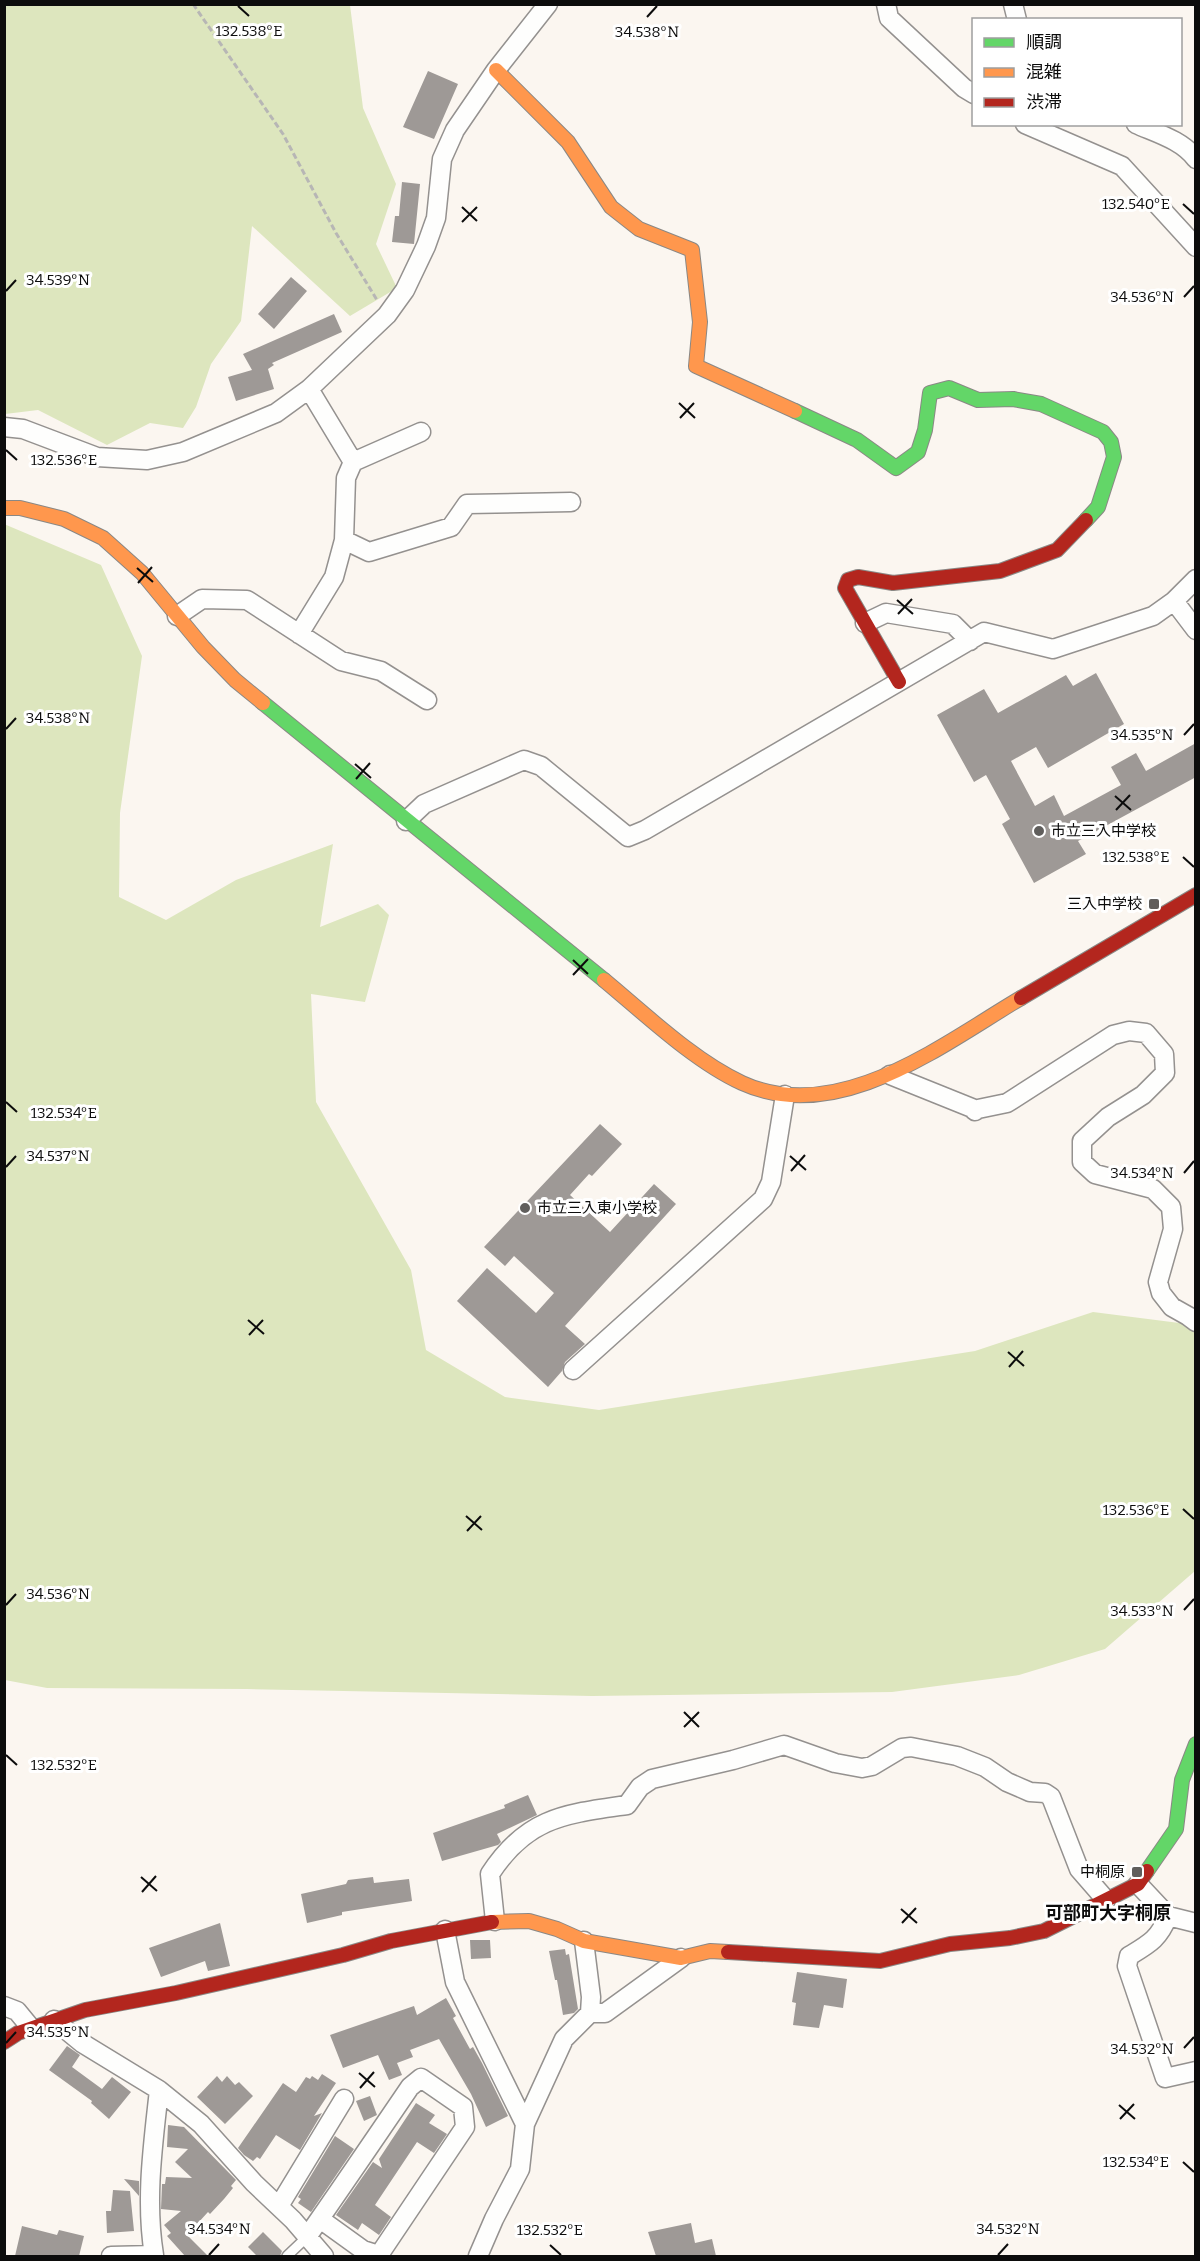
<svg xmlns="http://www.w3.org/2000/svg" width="1200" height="2261" font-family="Bitter,'Noto Sans JP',serif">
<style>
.forest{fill:#dde6be}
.building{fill:#9e9996}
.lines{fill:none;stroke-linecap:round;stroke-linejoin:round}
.lane-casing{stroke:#94918f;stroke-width:12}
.street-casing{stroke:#94918f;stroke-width:21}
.fast-casing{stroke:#8a8885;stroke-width:16}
.slow-casing{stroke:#8a8885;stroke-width:16}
.jam-casing{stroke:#8a8885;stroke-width:16}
.path{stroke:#b7b6b5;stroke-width:3;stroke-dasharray:6 3;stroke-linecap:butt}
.lane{stroke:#fefefd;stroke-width:9}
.street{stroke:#fefefd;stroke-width:18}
.fast{stroke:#63d668;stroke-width:14}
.slow{stroke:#ff974d;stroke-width:14}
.jam{stroke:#b3261e;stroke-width:14}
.ticks{fill:none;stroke:#0c0c0c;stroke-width:2}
.poi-dot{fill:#605e5c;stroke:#fff;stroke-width:2}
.labels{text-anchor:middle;stroke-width:6;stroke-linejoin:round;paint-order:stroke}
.poi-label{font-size:15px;fill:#0c0c0c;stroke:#fff;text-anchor:start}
.quarter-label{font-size:18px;font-weight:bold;fill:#0c0c0c;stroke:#fff}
.ticks-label{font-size:15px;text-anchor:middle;fill:#0c0c0c;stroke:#fff;stroke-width:6;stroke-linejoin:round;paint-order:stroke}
</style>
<rect width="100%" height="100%" fill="#fbf6f0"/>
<path class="forest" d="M4 5H350L363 108 396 184 376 244 397 288 350 316 252 226 241 321 211 364 196 407 183 428 150 423 107 445 38 410 5 414Z
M4 524 101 565 142 656 120 813 119 897 166 920 236 880 333 844 320 927 378 904 389 915 365 1002 311 994 316 1102 411 1270 426 1350 505 1397 599 1410 975 1351 1093 1312 1195 1325V1571L1105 1649 1019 1675 892 1692 592 1696 247 1689 47 1688 5 1680Z"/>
<path class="building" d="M428 71 458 84 434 139 403 127Z
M402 182 420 184 414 244 392 242 395 216H399Z
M291 277 307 291 274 329 258 314Z
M334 314 342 332 272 363 274 365 268 369 274 389 236 401 228 377 252 370 243 354Z
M1096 673 1124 724 1048 768 1036 747 1011 761 1035 806 1054 795 1064 816 1121 785 1111 767 1136 753 1146 771 1196 743V777L1078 841 1086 854 1034 883 1002 824 1010 819 986 775 974 782 937 715 984 689 998 713 1066 675 1073 686Z
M600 1124 622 1144 592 1176 589 1174 570 1195 610 1232 654 1184 676 1204 565 1326 585 1344 565 1362 562 1371 548 1387 457 1301 487 1268 536 1313 554 1293 514 1256 505 1266 484 1247Z
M528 1795 537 1815 497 1834 501 1842 498 1845 442 1861 433 1833 505 1808 504 1805Z
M373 1877 374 1883 409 1879 412 1901 342 1912V1915L307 1923 301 1894 346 1884 348 1880Z
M220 1923 230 1966 208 1971 205 1961 161 1977 149 1948Z
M470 1940H490L491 1958 471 1959Z
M565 1949 566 1955 569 1954 578 2009 574 2013 563 2015 557 1980H555L549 1951Z
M797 1972 847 1979 843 2008 824 2005 819 2028 793 2025 796 2003 792 2002Z
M446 1998 456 2016 453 2018 470 2049 473 2047 482 2063 508 2116 486 2127 471 2094 439 2039 410 2050 413 2057 397 2063 402 2075 389 2080 378 2055 343 2068 330 2035 414 2006 417 2015Z
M67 2046 80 2055 72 2067 102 2089 112 2077 131 2092 109 2119 91 2103 92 2101 49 2070Z
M322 2074 336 2083 314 2116 322 2113 300 2150 276 2135 260 2159 257 2157 253 2161 244 2155 238 2148 283 2083 296 2092 306 2077 310 2079 312 2076 318 2080Z
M217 2076 222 2082 227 2076 235 2085 239 2082 253 2096 225 2124 197 2097Z
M370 2096 377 2115 364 2121 356 2101Z
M416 2103 435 2115 429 2123 447 2134 434 2153 417 2142 375 2205 391 2217 379 2235 362 2223 358 2230 336 2215 373 2162 382 2168 379 2159Z
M168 2125 184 2127 236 2180 231 2186 233 2188 224 2199 210 2214 208 2212 187 2235 208 2256H185L167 2236 171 2233 164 2225 181 2211 161 2209 162 2184H165L166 2177 192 2178 175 2162 188 2149 167 2147Z
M335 2136 354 2149 311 2212 298 2203 301 2199 298 2197Z
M124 2179 139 2181V2196Z
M113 2190 130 2191 134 2231 107 2233 106 2211H111Z
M691 2223 695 2243 712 2239 716 2256H656L648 2232Z
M22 2226 57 2235 59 2230 84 2236 79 2256H15Z
M263 2232 282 2251 280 2256H257L248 2247Z"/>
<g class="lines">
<defs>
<path id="lane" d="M287 2256 307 2237"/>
<path id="street" d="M886 4 889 18 964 88 974 94
M1013 4 1017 20
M1025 124 1122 166 1196 247
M1136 124C1156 133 1182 140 1196 159
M309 389 353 462
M4 427 23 429 97 457 147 460 183 452 276 413 309 389 387 315 405 290 426 246 436 218 442 159 455 130 496 70 548 4
M344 540 369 552 451 527 467 504 571 502
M1174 601 1196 630
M177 616 202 599 247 600 341 661 381 671 427 700
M865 623 886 613 953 624 970 641
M299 634 334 577 344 540 346 478 353 462 421 432
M406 821 424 804 524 760 541 766 628 837 645 830 984 632 1053 649 1153 616 1174 601 1196 579
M890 1075 972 1108 975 1111 978 1109 1007 1103 1113 1035 1129 1031 1146 1033 1164 1054 1165 1073 1143 1095 1108 1117 1082 1141V1162L1095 1174 1153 1189 1171 1207 1173 1229 1158 1282 1161 1293 1172 1307 1188 1316 1196 1322
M573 1370 763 1199 771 1182 785 1095
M1138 1884 1168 1916C1159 1939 1149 1944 1129 1956L1127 1966 1165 2078 1196 2071
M1168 1916 1196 1923
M495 1921 490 1874C527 1817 565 1814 627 1805L640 1787 652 1779 733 1760 784 1745 835 1763 862 1768 872 1766 902 1748 911 1747 957 1756 985 1767 1007 1782 1030 1792 1045 1793 1051 1797 1079 1869 1106 1900
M445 1930 455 1982 525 2124 520 2169 494 2219 478 2256
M584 1941 591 1997 590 2013
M4 2006 17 2011 31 2028
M54 2020 82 2043 159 2090 201 2124 254 2183 293 2220 324 2256
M525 2124 564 2039 590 2013H605L681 1958
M279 2206 344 2099
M307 2237C342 2187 376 2137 410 2087L421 2078 463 2107 465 2127 379 2255 363 2250 320 2219
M111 2256 154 2255C145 2200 153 2145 159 2090"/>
<path id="fast" d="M795 411 857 440 896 468 918 452 925 430 930 393 949 388 978 400 1013 399 1041 404 1103 432 1111 442 1114 457 1098 507 1086 520
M263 703 604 980
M1147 1871 1176 1829 1182 1780 1196 1744"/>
<path id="slow" d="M496 70 568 142 611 207 639 229 692 250 700 322 696 366 795 411
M4 508H20L64 519 103 538 142 573 203 647 235 680 263 703
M604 980C645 1014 694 1061 742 1083 838 1127 943 1044 1021 998
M492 1922 529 1921 557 1929 584 1941 681 1958 710 1951 728 1952"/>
<path id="jam" d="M899 682 845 588 848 580 858 577 893 583 1000 571 1057 550 1086 520
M1021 998 1196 895
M728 1952 880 1961 950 1944 1010 1938 1044 1931 1138 1884 1147 1871
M4 2042 18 2033 85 2010 176 1993 343 1955 391 1941 492 1922"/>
</defs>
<use href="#lane" class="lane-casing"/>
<use href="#street" class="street-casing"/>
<use href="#fast" class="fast-casing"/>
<use href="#slow" class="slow-casing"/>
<use href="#jam" class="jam-casing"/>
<path class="path" d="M193 4 283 134 336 233 377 300"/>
<use href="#lane" class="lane"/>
<use href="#street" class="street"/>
<use href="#fast" class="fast"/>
<use href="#slow" class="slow"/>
<use href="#jam" class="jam"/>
</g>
<path class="ticks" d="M238 6 249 16M647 17 657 6M1183 204 1194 214M462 207 477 221M462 222 477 207M6 291 16 280M1184 297 1194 286M679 403 695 418M680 418 694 403M6 450 17 460M137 568 153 582M138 583 152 567M897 600 913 614M898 614 912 599M6 729 16 718M1184 735 1194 724M355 764 371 778M356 779 370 763M1115 796 1131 810M1116 810 1130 795M1183 857 1194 867M573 960 588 974M573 975 588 959M6 1102 17 1112M790 1156 806 1170M6 1167 16 1156M791 1171 805 1155M1184 1173 1194 1161M248 1320 264 1334M249 1335 263 1320M1008 1352 1024 1366M1009 1367 1023 1351M1183 1509 1194 1519M466 1516 482 1530M467 1531 481 1516M6 1605 16 1594M1184 1610 1194 1599M684 1712 699 1727M684 1727 699 1712M6 1755 17 1765M141 1877 157 1891M142 1892 156 1876M901 1909 917 1923M902 1923 916 1908M6 2043 16 2032M1184 2048 1194 2037M359 2073 375 2087M360 2088 374 2072M1119 2105 1135 2119M1120 2119 1134 2104M1183 2162 1194 2172M550 2245 561 2255M209 2255 219 2244M998 2255 1008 2244"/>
<g class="poi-dot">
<circle cx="1039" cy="831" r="6"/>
<rect x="1148" y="898" width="12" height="12" rx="3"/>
<circle cx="525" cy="1208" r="6"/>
<rect x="1131" y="1866" width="12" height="12" rx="3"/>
</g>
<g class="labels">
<g class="poi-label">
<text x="1051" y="836">市立三入中学校</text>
<text x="1142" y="909" text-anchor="end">三入中学校</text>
<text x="537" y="1213">市立三入東小学校</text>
<text x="1125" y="1877" text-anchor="end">中桐原</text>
</g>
<g class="quarter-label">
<text x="1108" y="1919">可部町大字桐原</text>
</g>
</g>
<g class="ticks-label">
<text x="249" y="36">132.538°E</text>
<text x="647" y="37">34.538°N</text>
<text x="1136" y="209">132.540°E</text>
<text x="58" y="285">34.539°N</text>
<text x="1142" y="302">34.536°N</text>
<text x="64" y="465">132.536°E</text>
<text x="58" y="723">34.538°N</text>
<text x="1142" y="740">34.535°N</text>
<text x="1136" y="862">132.538°E</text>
<text x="64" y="1118">132.534°E</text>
<text x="58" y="1161">34.537°N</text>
<text x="1142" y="1178">34.534°N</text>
<text x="1136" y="1515">132.536°E</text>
<text x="58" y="1599">34.536°N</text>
<text x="1142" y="1616">34.533°N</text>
<text x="64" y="1770">132.532°E</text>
<text x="58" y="2037">34.535°N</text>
<text x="1142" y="2054">34.532°N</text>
<text x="1136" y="2167">132.534°E</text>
<text x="219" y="2234">34.534°N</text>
<text x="1008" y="2234">34.532°N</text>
<text x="550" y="2235">132.532°E</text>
</g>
<rect width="1200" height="2261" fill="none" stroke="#0c0c0c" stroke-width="12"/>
<rect x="972" y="18" width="210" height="108" fill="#ffffff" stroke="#9e9e9e" stroke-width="1.5"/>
<rect x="984" y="38" width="30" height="9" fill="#63d668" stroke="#9e9e9e" stroke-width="1.5"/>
<text x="1026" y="48" font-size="18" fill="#0c0c0c">順調</text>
<rect x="984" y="68" width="30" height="9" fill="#ff974d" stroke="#9e9e9e" stroke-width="1.5"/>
<text x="1026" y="78" font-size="18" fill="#0c0c0c">混雑</text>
<rect x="984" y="98" width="30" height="9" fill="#b3261e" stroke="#9e9e9e" stroke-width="1.5"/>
<text x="1026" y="108" font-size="18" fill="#0c0c0c">渋滞</text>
</svg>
